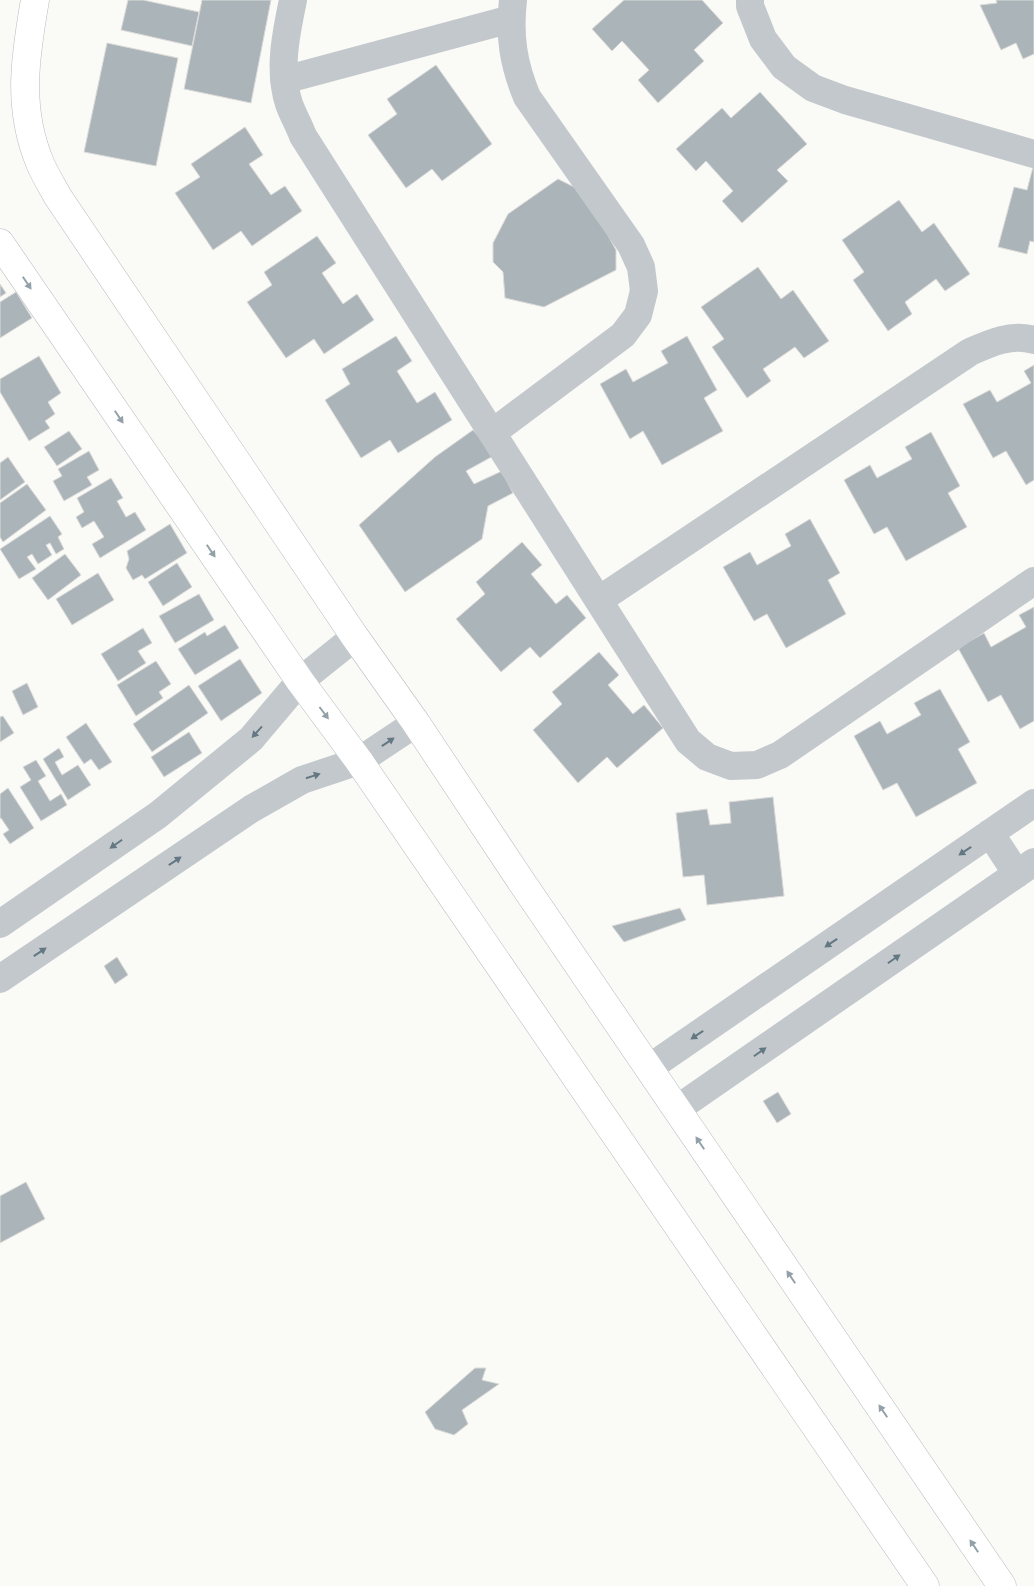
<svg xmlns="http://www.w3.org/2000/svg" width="1034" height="1586" font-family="'PT Sans Narrow',sans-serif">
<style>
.building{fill:#aab4b9;stroke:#dcdbd9}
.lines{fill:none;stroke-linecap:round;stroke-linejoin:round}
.secondary-casing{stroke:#b5bcc0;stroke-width:29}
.street{stroke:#c3c8cc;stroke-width:28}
.secondary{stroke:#fff;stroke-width:28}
.oneway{fill:#92a0a8}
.oneway2{fill:#647883}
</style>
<rect width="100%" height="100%" fill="#fafaf7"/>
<path class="building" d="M128 0H143L199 12 192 46 121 30Z
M202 0H271L251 103 184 89Z
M624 0H702L723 23 694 50 704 61 658 103 638 80 649 70 622 41 612 51 592 29Z
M996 0H1034V54L1023 59 1016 43 1001 50 980 5 997 3Z
M107 43 178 58 156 166 84 152Z
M436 65 492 144 442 181 432 169 406 188 368 135 397 114 387 99Z
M760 92 807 144 777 170 788 181 742 223 722 201 733 191 706 161 696 171 676 149 722 108 731 118Z
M245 127 263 155 249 164 271 195 285 186 302 211 252 246 241 231 213 250 175 193 200 177 191 164Z
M1034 163V242L1030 241 1027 254 998 247 1014 187 1027 190Z
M558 179 576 188 595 212 616 250V270L544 307 505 298 503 272 493 262V243L508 214Z
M899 200 922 232 934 223 970 274 945 291 936 279 905 302 912 314 888 331 853 280 864 272 842 240Z
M317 236 336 263 322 273 343 304 357 294 374 320 324 354 314 339 286 358 247 302 272 285 264 272Z
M758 267 781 299 793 290 829 341 804 358 795 347 763 369 771 381 747 398 712 347 724 339 701 307Z
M0 284 6 293 0 297Z
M16 292 32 318 0 338V302Z
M396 336 412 361 397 371 417 403 435 392 452 420 398 453 390 440 361 458 325 400 350 384 342 369Z
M687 336 717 390 704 398 723 431 662 465 643 431 630 439 600 384 626 369 633 382 668 363 661 351Z
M39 356 61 393 48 402 55 414 45 421 50 428 29 441 0 392V379Z
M1034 365V480L1026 485 1006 451 993 458 963 404 990 390 997 402 1031 383 1024 371Z
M473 430 495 455 466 471 474 484 502 471 513 493 488 506 482 539 405 592 359 525 435 457Z
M69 431 82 449 57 466 44 447Z
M931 432 960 486 948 493 967 527 906 561 887 527 874 534 844 480 870 465 877 478 912 459 905 447Z
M89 451 99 470 87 477 92 485 64 501 53 481 62 476 58 469Z
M8 457 25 482 0 500V463Z
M111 478 123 498 117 501 126 517 135 512 146 530 100 558 92 544 104 537 94 521 82 528 76 517 84 512 77 498Z
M27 484 46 510 3 542 0 537V503Z
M50 516 62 534 58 537 64 549 56 554 50 543 46 545 52 555 38 564 32 554 27 557 36 569 19 579 0 549Z
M810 519 840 573 828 580 846 614 786 648 767 614 754 621 723 567 750 552 757 565 791 546 785 534Z
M170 524 187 553 145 579 142 575 133 580 126 568 129 559 127 551Z
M522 542 542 565 531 574 556 604 567 595 586 618 540 658 530 647 501 672 456 619 485 594 476 582Z
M65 554 81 575 48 600 32 578Z
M177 563 192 587 163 606 148 582Z
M98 573 114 600 72 625 56 599Z
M199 594 214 620 175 643 159 616Z
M1034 607V721L1020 729 1001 695 988 702 958 648 984 633 991 647 1026 627 1019 615Z
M225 625 239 648 195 675 178 649 205 632 207 636Z
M143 628 152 643 138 651 146 663 118 681 101 654Z
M599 652 619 675 608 685 633 714 644 705 663 728 617 768 607 757 578 783 533 730 562 704 552 692Z
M240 659 262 693 221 721 198 686Z
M156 661 171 684 159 692 163 698 136 716 117 685Z
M27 683 38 707 23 715 12 691Z
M189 685 208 713 152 752 133 724Z
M940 689 970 742 958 749 977 783 916 817 897 783 883 790 854 736 880 721 887 734 921 715 914 703Z
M3 716 14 733 0 742V717Z
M86 723 112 762 99 770 91 759 84 764 66 737Z
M189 732 202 753 164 777 151 757Z
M59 748 64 757 55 762 62 775 78 765 91 785 68 800 43 759Z
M36 760 46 776 38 781 50 801 61 794 67 805 41 821 20 787 31 780 23 767Z
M8 788 34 828 10 844 3 834 9 830 1 818 0 819V794Z
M773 797 784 896 707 905 704 875 683 877 676 813 707 809 710 825 731 823 729 802Z
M680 908 686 920 624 942 612 926Z
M117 957 128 975 115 984 104 966Z
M778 1092 791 1114 777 1123 763 1101Z
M26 1182 45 1219 0 1243V1196Z
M475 1368H486L482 1380 499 1384 462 1410 468 1424 454 1435 435 1429 425 1412Z"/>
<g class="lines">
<defs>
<path id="secondary" d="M35 0C25 57 17 108 40 163 45 175 52 186 58 197L355 637 416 723 523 884 1002 1586
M0 243 300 681 359 761 925 1586"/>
</defs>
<use href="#secondary" class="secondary-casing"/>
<path class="street" d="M293 0C286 34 278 70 289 104 293 115 299 125 303 136L688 741 707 757 731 766 757 765 780 755 1034 581
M750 0V6L763 39 784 67 813 88 845 100 1034 154
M284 80 511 19
M492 433 623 335 638 315 644 291 641 267 631 245 527 97C513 63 509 36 513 0
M599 600 970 352C990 343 1012 333 1034 340
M990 833 1017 874
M0 924 158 815 251 739 300 681 355 637
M0 979 251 809 302 780 359 761 416 723
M649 1068 1034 803
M677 1109 1034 862"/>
<use href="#secondary" class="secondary"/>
</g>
<defs><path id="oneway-solid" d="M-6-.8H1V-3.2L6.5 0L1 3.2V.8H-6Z" transform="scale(1.25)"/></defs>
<g class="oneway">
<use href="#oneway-solid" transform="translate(27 283) rotate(56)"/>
<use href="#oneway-solid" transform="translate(119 417) rotate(56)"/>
<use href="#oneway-solid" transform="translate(211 551) rotate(56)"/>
<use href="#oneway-solid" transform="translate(324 713) rotate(53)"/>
<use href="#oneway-solid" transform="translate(700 1143) rotate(-124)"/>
<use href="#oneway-solid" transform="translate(791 1277) rotate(-124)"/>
<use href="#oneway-solid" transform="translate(883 1411) rotate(-124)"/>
<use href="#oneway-solid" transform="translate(974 1546) rotate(-124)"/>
</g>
<g class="oneway2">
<use href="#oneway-solid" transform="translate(257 732) rotate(132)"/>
<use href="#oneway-solid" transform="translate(388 742) rotate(-34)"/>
<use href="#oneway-solid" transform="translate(313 776) rotate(-18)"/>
<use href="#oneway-solid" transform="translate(116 844) rotate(145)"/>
<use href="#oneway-solid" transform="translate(965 851) rotate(146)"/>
<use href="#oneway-solid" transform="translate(175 861) rotate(-34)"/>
<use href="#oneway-solid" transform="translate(831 943) rotate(146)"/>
<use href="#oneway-solid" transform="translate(40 952) rotate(-34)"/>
<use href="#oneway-solid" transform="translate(894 959) rotate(-35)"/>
<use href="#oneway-solid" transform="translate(697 1035) rotate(146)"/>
<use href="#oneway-solid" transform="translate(760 1052) rotate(-35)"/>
</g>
</svg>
